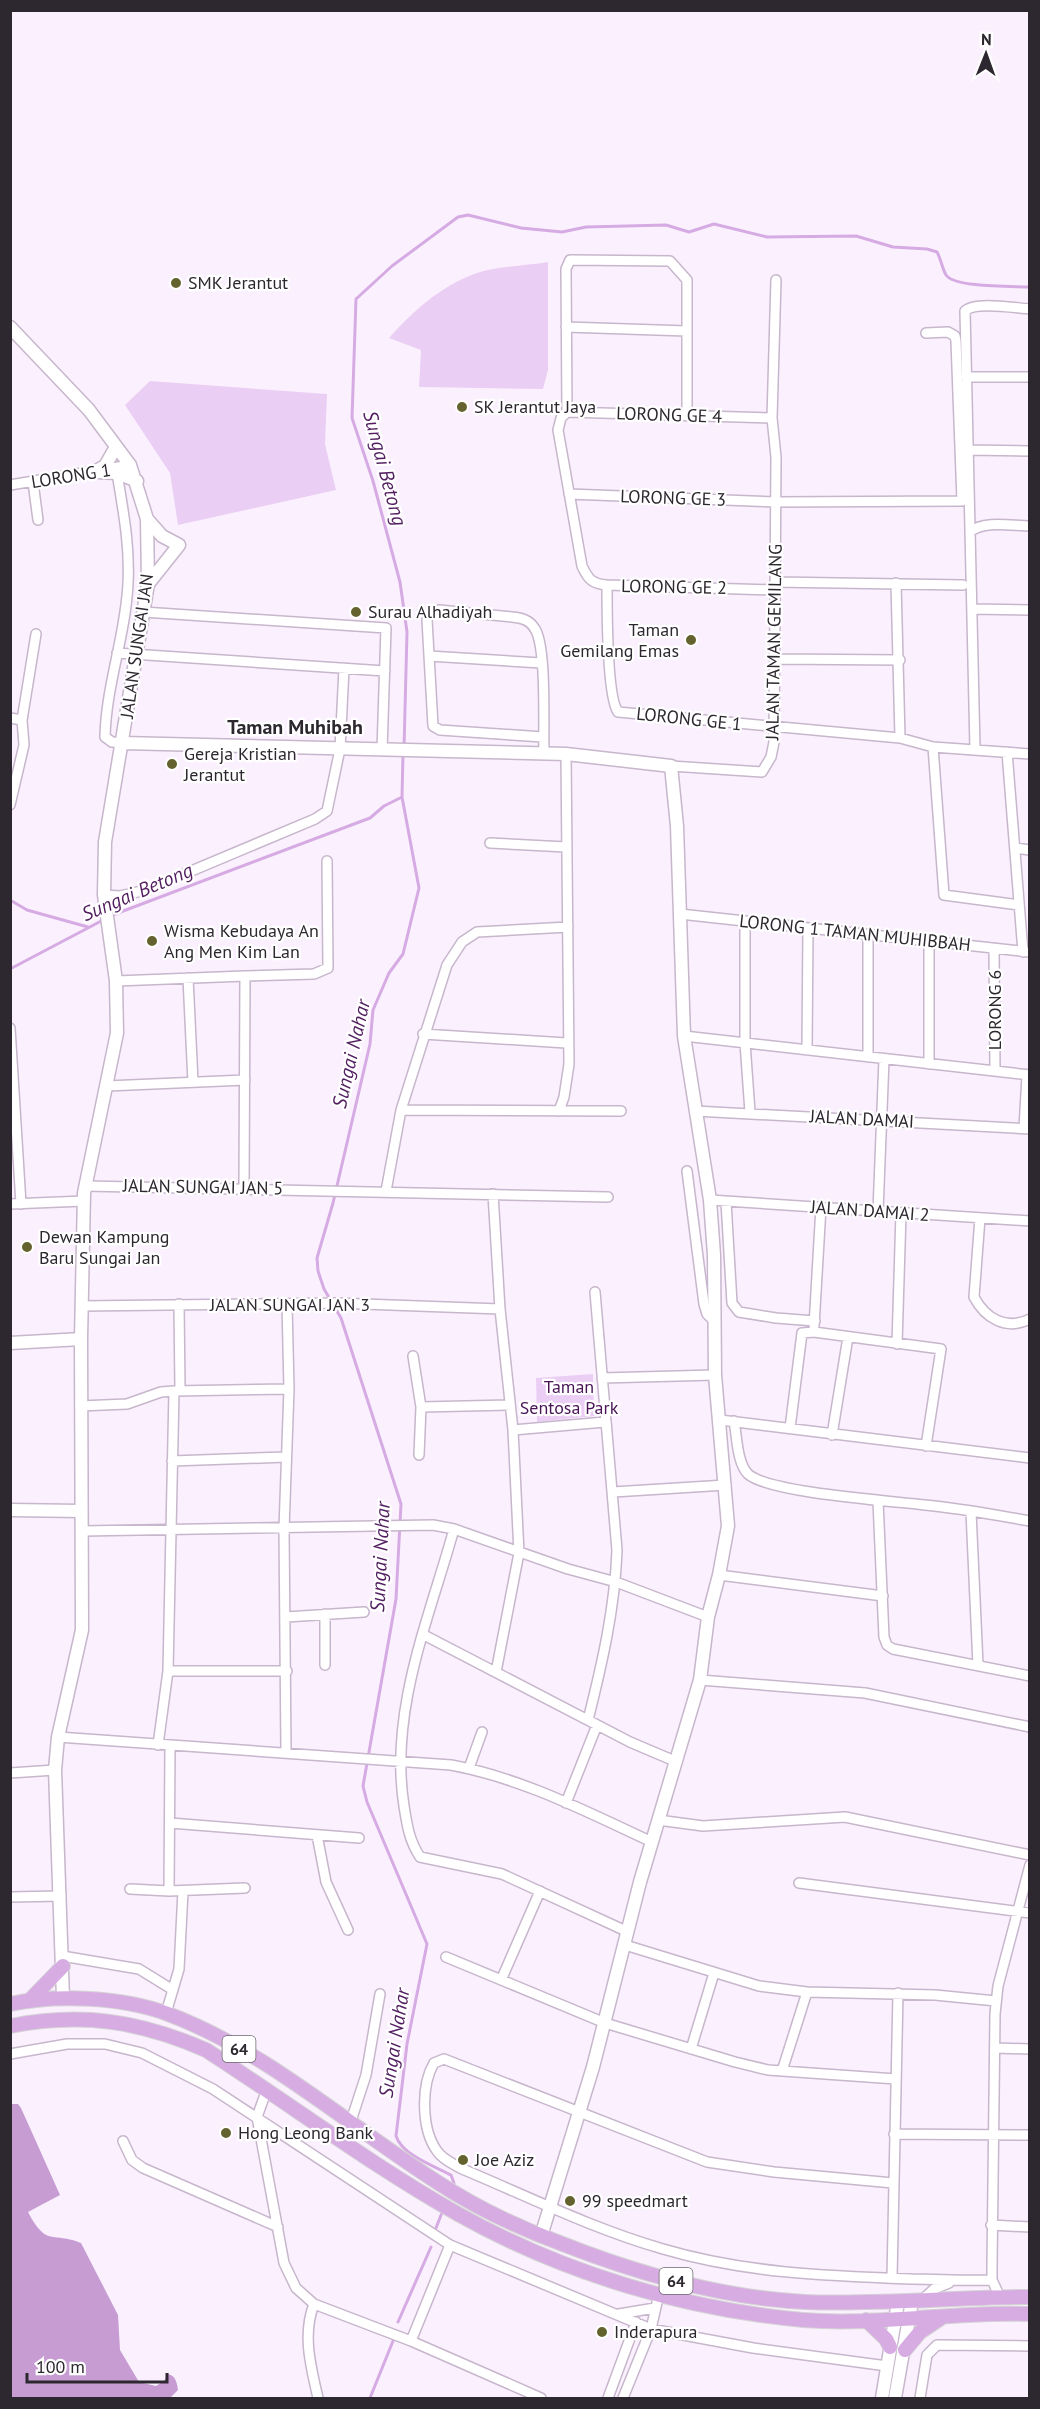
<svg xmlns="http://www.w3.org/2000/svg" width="1040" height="2409" font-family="'PT Sans',sans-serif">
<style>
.green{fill:#ebcef4}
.forest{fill:#c69cd3}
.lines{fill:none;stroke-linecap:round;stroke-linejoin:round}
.stream{stroke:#d6abe3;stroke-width:3}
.street-casing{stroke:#c7b6cc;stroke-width:12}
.secondary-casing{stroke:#c7b6cc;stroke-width:15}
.primary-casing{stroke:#d5d4d5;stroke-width:16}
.street{stroke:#fff;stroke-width:9}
.secondary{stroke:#fff;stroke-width:12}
.primary{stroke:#d7ace3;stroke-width:14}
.poi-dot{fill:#646330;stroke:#fff;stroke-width:2}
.labels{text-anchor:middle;stroke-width:4.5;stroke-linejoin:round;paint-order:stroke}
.shield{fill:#fff;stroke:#6c686d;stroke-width:1.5}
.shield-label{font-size:16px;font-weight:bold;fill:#2d272f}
.poi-label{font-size:18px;fill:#2d272f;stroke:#fff;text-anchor:start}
.street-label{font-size:18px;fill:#2d272f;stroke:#fff}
.park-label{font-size:18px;fill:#481456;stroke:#fff}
.water-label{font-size:20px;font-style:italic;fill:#521e60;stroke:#fff}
.neighbourhood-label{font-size:20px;font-weight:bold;fill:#2d272f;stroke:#fff}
</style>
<rect width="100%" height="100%" fill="#fbf1fe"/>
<path class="green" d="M548 262V370L543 389 419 387 421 350 389 338C412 312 441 286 474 274 496 266 525 266 548 262Z
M150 381 327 394 325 444 336 490 178 525 170 473 125 405Z
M593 1374 594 1416 537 1422 536 1378Z"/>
<path class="forest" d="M11 2104H18L21 2108 60 2195 28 2212C47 2248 52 2231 81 2243L118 2315 120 2350 139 2382 156 2386 164 2381 168 2374C176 2376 177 2383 178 2390L170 2398H11Z"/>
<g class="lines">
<path class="stream" d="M404 748 407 632 400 582 373 481 352 418 356 299 392 266 458 217 468 215 521 228 562 232 586 227 666 225 689 232 714 224 767 237 856 236 893 247 927 249 937 252C941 259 942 268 946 275 955 288 1013 286 1030 287
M403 754 402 797 419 888 403 954 389 973 373 1010 370 1044 333 1203 317 1258 318 1271 324 1289 341 1318 401 1504 396 1599 363 1786 367 1802 427 1944 407 2044 396 2136C402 2155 434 2166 451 2175L454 2183 452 2188
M10 900 27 910 88 927
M110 916 370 818 384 806 402 797
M10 969 105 919
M436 2228 443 2210
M398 2322 431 2247
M370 2398 393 2341"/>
<defs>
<path id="street" d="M566 327 687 331
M966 377H1030
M567 412 772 418
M687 416V280L670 261 570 260 566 269 567 412 561 418 558 430 582 566C588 579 592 584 607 585L775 590
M968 450 1030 451
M117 473C123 510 130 545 128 583 126 634 106 685 105 737L112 742 123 743
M33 482 38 520
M10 485 130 465
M569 494 776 502 962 501 956 341 955 336 948 332 926 333
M970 532C984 520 1012 526 1030 526
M775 582 963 585
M896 583 900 738
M607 585C607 608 607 697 618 712L900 738 933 747 1030 754
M972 609 1030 610
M143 612 386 628 382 750
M117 653 385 671
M429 656 541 663
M775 659 900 660
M10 718 22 720 24 745 10 805
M22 720 36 634
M543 737 440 730 433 726 427 620 431 612 439 610 512 617C522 618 530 620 535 629 547 648 543 728 544 754
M933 747 944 895 1019 905
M975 749 965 311C975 301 1014 308 1030 309
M1007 752 1023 952
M671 766 762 772 771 757 774 742 776 457 772 418 776 280
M490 843 566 847
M1015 848 1030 850
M104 895 120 896 146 890 315 819 327 811 340 749 344 668
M680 914 1030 952
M745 921V1043L750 1112
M994 949 995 1071
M188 978 193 1082
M116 981 245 976
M10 1028 21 1204
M423 1034 566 1043
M684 1036 1030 1075
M807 1050 808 928
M868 1057V935
M929 1064V941
M107 1086 245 1080
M401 1110 621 1111
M559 1111 564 1097 569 1064 566 754
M695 1111 1030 1129
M1024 1128 1027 1075
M687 1171 704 1304 707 1314 713 1320
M85 1186 608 1197
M244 1187 245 976 314 974 328 968 327 861
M386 1191 401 1110 447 965 462 942 477 932 568 927
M493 1194 500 1309 513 1430 519 1553 496 1672
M710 1200 1030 1221
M726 1202 732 1303 739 1312 776 1318 815 1321
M10 1204 84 1201
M878 1211 884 1059
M980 1218 974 1297C985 1318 1006 1331 1030 1319
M179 1304 180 1390
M81 1306 336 1303 500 1309
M814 1326 821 1207
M897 1344 901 1213
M413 1356 421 1407
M602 1378 715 1375
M80 1406 127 1404 161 1392 174 1391 289 1389
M720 1420 1030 1458
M734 1421C737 1437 737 1463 748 1474 769 1493 892 1501 925 1505 959 1508 995 1515 1030 1521
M790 1428 802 1333 814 1332 941 1349 926 1446
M513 1430 605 1422
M832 1435 848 1337
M419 1455 421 1407 510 1405
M172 1461 286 1457
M613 1492 726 1485
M878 1501 884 1637 887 1645 893 1649 1030 1676
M971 1512 978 1665
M454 1529C429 1619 389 1711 404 1806 407 1825 409 1840 420 1857L502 1874 626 1931
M82 1531 433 1525 454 1529 568 1569 616 1582 708 1617
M719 1575 883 1596
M286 1617 364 1612
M424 1635 630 1742 677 1762
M325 1665V1614
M168 1671H287
M700 1680 865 1693 1030 1727
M588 1720C602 1664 615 1608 617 1550L595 1292
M58 1737 451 1765C522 1778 587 1812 652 1842
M158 1745 168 1671 174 1391
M170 1746 169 1891 245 1888
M286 1752 284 1529 289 1389 287 1304
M469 1768 482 1732
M10 1773 55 1770
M566 1803 597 1725
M658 1820 703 1826 845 1817 1030 1855
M170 1823 359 1838
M317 1835 326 1882 348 1930
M799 1883 1030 1913
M130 1889 169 1891
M10 1897 61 1896
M625 1945 759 1986 807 1992 935 1995 996 2001
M62 1956 139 1969 173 1990
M446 1957 605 2023 735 2062 768 2070 896 2079
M502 1978 540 1891
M166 2013 179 1969 183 1891
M995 2048 1030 2049
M691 2049 714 1973
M10 2054 67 2044H105L142 2053 213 2089 450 2245 651 2329 753 2348 887 2366
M782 2071 807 1992
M267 2089 257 2117 284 2263 296 2288 314 2304 411 2341 541 2398
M351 2121 366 2075 380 1994
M894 2134 1030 2135
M123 2141 132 2160 143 2168 278 2227
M893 2183 774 2172 707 2162 444 2059 434 2063C421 2085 421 2129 437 2151 442 2159 452 2163 460 2168 527 2196 593 2229 663 2249 744 2273 827 2276 911 2279 938 2279 965 2281 992 2280
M991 2225 1030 2227
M892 2278 898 1993
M1000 2297 992 2280V2267L995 2014 998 1986 1030 1865
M921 2301 934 2289 949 2283
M314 2304C302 2335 311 2367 318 2398
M619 2314 655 2308
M411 2341 450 2245
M608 2398 636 2322
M623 2398 651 2329 659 2294
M920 2398 927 2355 937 2345 1030 2346"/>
<path id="secondary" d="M10 327 89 410 130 465 147 519 148 584 105 842 104 895 116 981 117 1033 84 1193 81 1339 82 1630 58 1737 55 1770 63 1998
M94 472 105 466 116 447
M98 472 117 473 137 481
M147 519 162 536 179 545 148 584
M123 743 566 754 671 766 677 826 684 1036 710 1200 714 1255 715 1375 728 1526 719 1575 708 1617 700 1680 640 1882 593 2067 541 2236
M10 1343 81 1339
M10 1510 81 1511
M882 2398 898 2302
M895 2398 912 2301"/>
<path id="primary" d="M30 2000 63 1966
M10 2004C57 1994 123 1997 168 2014 265 2050 350 2127 437 2182 475 2207 517 2227 560 2243 636 2273 722 2298 805 2302 879 2305 955 2297 1030 2297
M10 2026C82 2012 140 2021 206 2050 290 2104 371 2165 458 2214 563 2273 683 2309 803 2320 878 2326 954 2311 1030 2314
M866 2320 886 2339 890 2347
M905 2350 920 2332 941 2318"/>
</defs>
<use href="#street" class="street-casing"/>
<use href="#secondary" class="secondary-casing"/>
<use href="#primary" class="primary-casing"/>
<use href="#street" class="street"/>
<use href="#secondary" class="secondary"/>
<use href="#primary" class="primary"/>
</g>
<g class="poi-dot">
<circle cx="176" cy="283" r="6"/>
<circle cx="462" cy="407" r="6"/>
<circle cx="356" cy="612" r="6"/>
<circle cx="691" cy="640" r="6"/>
<circle cx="172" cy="764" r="6"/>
<circle cx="152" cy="941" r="6"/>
<circle cx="27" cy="1247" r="6"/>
<circle cx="226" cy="2133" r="6"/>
<circle cx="463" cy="2160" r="6"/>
<circle cx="570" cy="2201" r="6"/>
<circle cx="602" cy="2332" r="6"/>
</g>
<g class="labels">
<g class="shield">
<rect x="222.5" y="2036" width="33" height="26" rx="4.5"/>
<rect x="659.5" y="2268" width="33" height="26" rx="4.5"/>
</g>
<g class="shield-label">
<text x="239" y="2055">64</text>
<text x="676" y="2287">64</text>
</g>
<g class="poi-label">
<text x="188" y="289">SMK Jerantut</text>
<text x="474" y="413">SK Jerantut Jaya</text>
<text x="368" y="618">Surau Alhadiyah</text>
<text x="679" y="636" text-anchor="end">Taman<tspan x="679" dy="21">Gemilang Emas</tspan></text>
<text x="184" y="760">Gereja Kristian<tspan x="184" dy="21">Jerantut</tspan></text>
<text x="164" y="937">Wisma Kebudaya An<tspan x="164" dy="21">Ang Men Kim Lan</tspan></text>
<text x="39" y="1243">Dewan Kampung<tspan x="39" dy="21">Baru Sungai Jan</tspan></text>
<text x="238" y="2139">Hong Leong Bank</text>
<text x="475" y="2166">Joe Aziz</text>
<text x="582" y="2207">99 speedmart</text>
<text x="614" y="2338">Inderapura</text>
</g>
<g class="street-label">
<text transform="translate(669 415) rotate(2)" y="6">LORONG GE 4</text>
<text transform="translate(71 476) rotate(-9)" y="6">LORONG 1</text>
<text transform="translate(673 498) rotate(2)" y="6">LORONG GE 3</text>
<text transform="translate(674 587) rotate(1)" y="6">LORONG GE 2</text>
<text transform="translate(774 642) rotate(-89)" y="6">JALAN TAMAN GEMILANG</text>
<text transform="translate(137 646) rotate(-82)" y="6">JALAN SUNGAI JAN</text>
<text transform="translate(689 719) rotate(6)" y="6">LORONG GE 1</text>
<text transform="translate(855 933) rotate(6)" y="6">LORONG 1 TAMAN MUHIBBAH</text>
<text transform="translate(995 1010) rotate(-90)" y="6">LORONG 6</text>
<text transform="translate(862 1119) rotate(3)" y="6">JALAN DAMAI</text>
<text transform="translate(203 1187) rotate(1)" y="6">JALAN SUNGAI JAN 5</text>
<text transform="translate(870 1211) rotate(4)" y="6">JALAN DAMAI 2</text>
<text x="290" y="1311">JALAN SUNGAI JAN 3</text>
</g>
<g class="park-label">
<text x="569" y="1393">Taman<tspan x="569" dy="21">Sentosa Park</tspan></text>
</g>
<g class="water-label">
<text transform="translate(385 468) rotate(75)" y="7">Sungai Betong</text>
<text transform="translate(137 892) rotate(-23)" y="7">Sungai Betong</text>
<text transform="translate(351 1054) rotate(-77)" y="7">Sungai Nahar</text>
<text transform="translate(380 1557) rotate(-87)" y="7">Sungai Nahar</text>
<text transform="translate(394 2043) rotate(-81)" y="7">Sungai Nahar</text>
</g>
<g class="neighbourhood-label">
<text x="295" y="734">Taman Muhibah</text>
</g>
</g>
<rect width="1040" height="2409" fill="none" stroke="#2d272f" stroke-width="24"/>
<g transform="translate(986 54) rotate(1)" stroke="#ffffff" stroke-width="4.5" paint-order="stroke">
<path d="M0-4.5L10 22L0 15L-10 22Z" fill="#2d272f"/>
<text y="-9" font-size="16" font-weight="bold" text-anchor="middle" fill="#2d272f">N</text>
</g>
<path d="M27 2373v9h140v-9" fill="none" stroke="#2d272f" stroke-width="3"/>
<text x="36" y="2373" font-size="18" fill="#2d272f" stroke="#ffffff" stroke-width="4.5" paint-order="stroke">100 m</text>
</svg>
